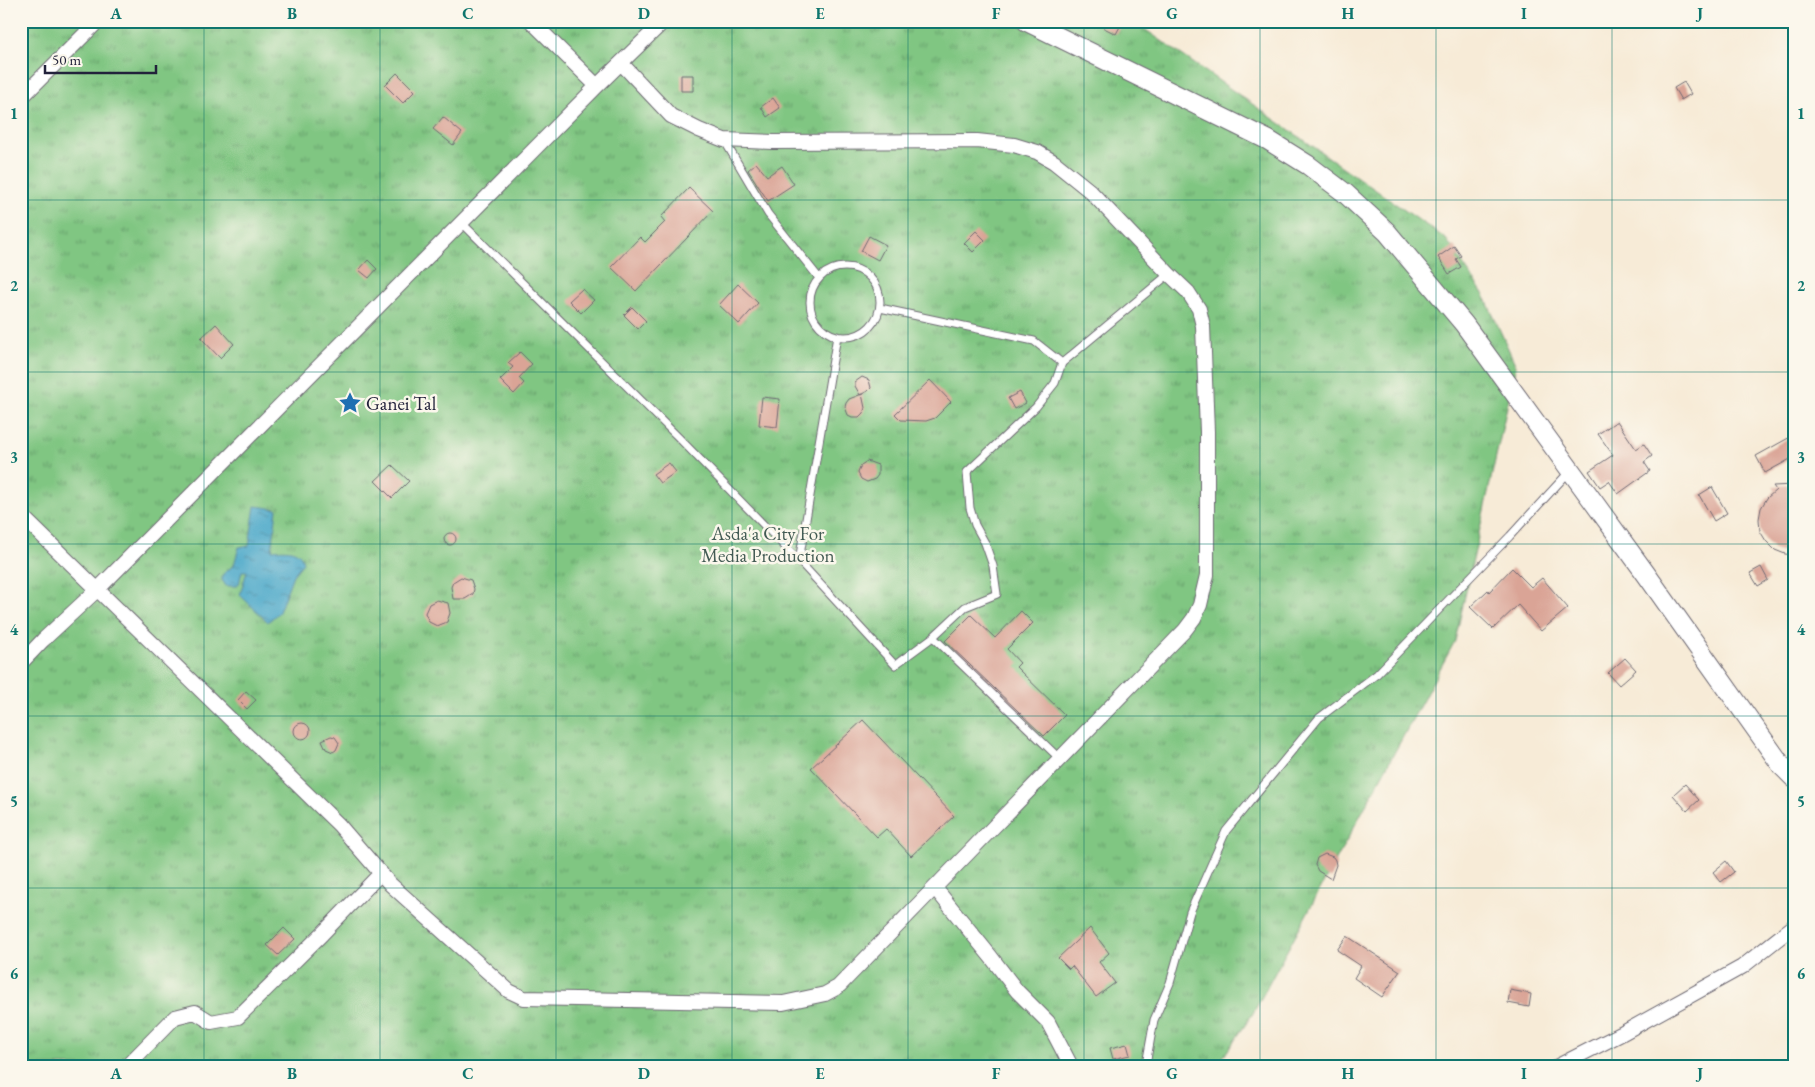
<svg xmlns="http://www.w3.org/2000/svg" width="1815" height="1087" font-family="'EB Garamond',serif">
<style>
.grass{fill:url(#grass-tufts);stroke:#51745e}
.water{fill:url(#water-ripples);stroke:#366482}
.building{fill:#daa496}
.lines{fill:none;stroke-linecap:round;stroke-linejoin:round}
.service-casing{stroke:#6d6872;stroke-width:9}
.minor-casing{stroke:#6d6872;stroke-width:16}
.secondary-casing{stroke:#6d6872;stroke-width:21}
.service{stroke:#fff;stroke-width:7}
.minor{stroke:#fff;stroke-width:14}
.secondary{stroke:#fff;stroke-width:19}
.grid{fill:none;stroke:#0f766e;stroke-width:1;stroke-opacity:0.55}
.labels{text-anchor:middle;stroke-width:5;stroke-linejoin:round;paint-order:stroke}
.poi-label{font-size:19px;fill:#22223b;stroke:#fbf7ec;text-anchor:start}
.park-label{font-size:19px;fill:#435b54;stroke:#fbf7ec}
.neatline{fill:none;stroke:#0f766e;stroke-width:2}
.grid-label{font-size:16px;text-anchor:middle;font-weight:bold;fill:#0f766e}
</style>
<defs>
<pattern id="grass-tufts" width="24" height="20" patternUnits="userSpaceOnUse" patternTransform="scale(1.25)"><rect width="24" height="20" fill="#80c682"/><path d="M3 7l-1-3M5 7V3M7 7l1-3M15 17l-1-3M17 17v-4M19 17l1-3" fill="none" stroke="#68a06c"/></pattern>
<pattern id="water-ripples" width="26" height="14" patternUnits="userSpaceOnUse" patternTransform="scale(1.25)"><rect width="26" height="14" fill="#4aa7c9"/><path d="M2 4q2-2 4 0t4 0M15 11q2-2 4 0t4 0" fill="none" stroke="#3d88a4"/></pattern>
</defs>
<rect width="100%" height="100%" fill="#fbf7ec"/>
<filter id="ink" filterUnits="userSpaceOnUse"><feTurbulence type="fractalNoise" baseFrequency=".02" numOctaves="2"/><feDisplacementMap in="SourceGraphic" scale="10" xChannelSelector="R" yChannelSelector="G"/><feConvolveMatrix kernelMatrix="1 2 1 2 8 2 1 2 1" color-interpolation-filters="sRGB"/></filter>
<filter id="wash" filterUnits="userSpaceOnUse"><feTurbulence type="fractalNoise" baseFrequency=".0096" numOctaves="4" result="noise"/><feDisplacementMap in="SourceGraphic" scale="20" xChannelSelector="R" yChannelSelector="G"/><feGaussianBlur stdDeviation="1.12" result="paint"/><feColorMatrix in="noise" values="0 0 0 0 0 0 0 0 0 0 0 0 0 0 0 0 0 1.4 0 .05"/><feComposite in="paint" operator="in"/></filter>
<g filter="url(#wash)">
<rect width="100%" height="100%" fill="#f7ebd7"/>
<path class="grass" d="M21 21H1133L1446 239 1484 295 1516 366 1455 641 1252 1015 1217 1066H21Z"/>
<path class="water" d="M255 506 277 509 272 550C284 549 301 547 303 563L293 575 279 612 268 622 240 595 247 571H242L239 584 237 586H226L222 580V575L234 565 239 547 249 546Z"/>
<g id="blocks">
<path class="building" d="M1090 21H1123L1116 34Z
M397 73 415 91 403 103 385 85Z
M681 75H693V91H681Z
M1684 82 1691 94 1681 100 1674 88Z
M773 98 780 108 767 117 761 107Z
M443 117 462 133 453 145 433 129Z
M756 163 767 176 782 166 794 184 768 201 748 170Z
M689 188 713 211 636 291 611 267 640 237 645 242 665 222 661 217Z
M976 231 985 240 973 252 964 243Z
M869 236 886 245 878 260 861 251Z
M1454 246 1461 256 1456 259 1461 267 1449 274 1438 257Z
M368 260 377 269 369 278 359 270Z
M738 284 758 303 739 324 719 305Z
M582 289 594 300 581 313 569 301Z
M632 307 646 321 638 329 624 315Z
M216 324 234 344 220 358 201 338Z
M520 352 532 364 519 378 524 383 514 394 500 380 513 367 508 363Z
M862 377 869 380 871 388 868 391 860 395 855 386V382Z
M930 380 951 402 935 418 926 421 901 420 895 414Z
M1020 392 1026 403 1014 409 1008 398Z
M862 394 865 408 863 413 859 417H852L848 415 845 407 846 403 849 399Z
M762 397 780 399 777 427 759 425Z
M1617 421 1636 449 1644 444 1652 456 1644 462 1650 471 1618 494 1609 481 1600 487 1589 471 1613 455 1598 434Z
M1794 435V457L1765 473 1756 456Z
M867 461 878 465V475L875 479 867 482 861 479 858 473 861 465Z
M669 463 676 472 660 483 653 474Z
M392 465 409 481 392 498 375 481Z
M1794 485V555L1785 554 1775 550 1766 541 1760 531 1759 519 1761 508 1767 498 1776 490 1773 486Z
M1712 487 1727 513 1714 521 1699 495Z
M444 539a6 6 0 1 1 12 0a6 6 0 1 1-12 0Z
M1761 567 1768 580 1758 586 1750 573Z
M1512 568 1531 587 1542 578 1568 608 1541 631 1518 605 1493 629 1470 607 1488 590 1489 592Z
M461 577 471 580 474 589 473 594 465 599H453L451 587 453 582Z
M437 600 448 603 450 613 447 622 437 626 429 622 425 613 429 604Z
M1021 611 1033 623 1007 649 1020 663 1016 667 1065 715 1044 736 945 641 971 615 995 638Z
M1625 658 1636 670 1619 685 1608 673Z
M246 691 256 700 247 709 238 700Z
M863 720 954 816 911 856 886 829 877 837 811 768Z
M294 731a8 8 0 1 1 16 0a8 8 0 1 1-16 0Z
M331 736 335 737 339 743 336 750 333 752 326 749 322 740Z
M1685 784 1699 800 1687 811 1673 795Z
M1325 854 1333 857 1335 860 1336 865 1331 879 1318 871 1315 865 1317 858Z
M1726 861 1734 872 1721 882 1713 872Z
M284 928 295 939 278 955 267 945Z
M1090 928 1109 953 1099 962 1115 983 1096 997 1072 966 1069 969 1058 958Z
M1347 936 1400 971 1382 997 1354 978 1361 966 1337 950Z
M1510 990 1531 994 1529 1007 1508 1003Z
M1127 1044 1130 1055 1113 1059 1110 1048Z"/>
</g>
</g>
<g filter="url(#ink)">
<use href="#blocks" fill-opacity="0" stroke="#6d6872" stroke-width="1"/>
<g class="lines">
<defs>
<path id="service" d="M724 140 768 214 819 278
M462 223 679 438 799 561 895 665 933 637 1059 758
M810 302a35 35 0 1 1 70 0a35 35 0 1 1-70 0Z
M880 308 1034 341 1062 363 1169 274
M799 561 837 336
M933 637 965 607 997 594 993 566 985 543 975 525 970 508 967 472 1036 407 1055 383 1062 363
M1141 1066 1147 1059 1154 1020 1170 983 1190 912 1226 831 1319 718 1377 674 1510 536 1569 472"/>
<path id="minor" d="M531 21 597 86
M21 98 98 21
M21 515 339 825 390 884 509 991 524 998 783 1003 825 994 838 987 1185 630 1194 618 1200 605 1207 575V432L1203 326 1199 309 1188 292 1169 274 1090 191 1054 162 1037 152 1014 145 977 141 773 142 724 140 699 130 671 116 621 63
M21 663 43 640 98 589 597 86 664 21
M935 888 991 957 1017 991 1048 1022 1071 1066
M127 1066 175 1017 195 1012 211 1022 238 1017 322 934 381 873
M1558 1066 1621 1034 1742 967 1794 926"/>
<path id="secondary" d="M1026 21 1268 140 1308 165 1345 193 1387 232 1464 324 1646 574 1782 766 1794 778"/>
</defs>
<use href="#service" class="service-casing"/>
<use href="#minor" class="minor-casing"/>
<use href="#secondary" class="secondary-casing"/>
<use href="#service" class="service"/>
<use href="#minor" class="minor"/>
<use href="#secondary" class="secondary"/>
</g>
</g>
<path class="grid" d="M204 21V1066M380 21V1066M556 21V1066M732 21V1066M908 21V1066M1084 21V1066M1260 21V1066M1436 21V1066M1612 21V1066M21 200H1794M21 372H1794M21 544H1794M21 716H1794M21 888H1794"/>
<defs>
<symbol id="sight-bare" viewBox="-9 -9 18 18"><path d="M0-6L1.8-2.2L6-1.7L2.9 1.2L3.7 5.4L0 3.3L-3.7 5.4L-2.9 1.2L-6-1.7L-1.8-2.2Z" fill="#1f6fb2" stroke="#fbf7ec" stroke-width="2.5" paint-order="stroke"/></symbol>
</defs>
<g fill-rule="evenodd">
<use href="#sight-bare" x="334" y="387" width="32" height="32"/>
</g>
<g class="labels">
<g class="poi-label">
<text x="366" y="410">Ganei Tal</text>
</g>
<g class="park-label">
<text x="768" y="540">Asda'a City For<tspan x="768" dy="22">Media Production</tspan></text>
</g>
</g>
<rect width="1815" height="1087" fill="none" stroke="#fbf7ec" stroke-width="55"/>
<path d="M45 65v8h111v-8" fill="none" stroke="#22223b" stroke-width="2.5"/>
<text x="52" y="65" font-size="15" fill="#22223b" stroke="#fbf7ec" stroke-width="4" paint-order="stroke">50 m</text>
<rect x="28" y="28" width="1760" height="1032" class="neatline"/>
<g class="grid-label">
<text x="116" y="19">A</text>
<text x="292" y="19">B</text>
<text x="468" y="19">C</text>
<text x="644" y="19">D</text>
<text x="820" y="19">E</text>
<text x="996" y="19">F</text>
<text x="1172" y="19">G</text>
<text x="1348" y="19">H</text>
<text x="1524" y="19">I</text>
<text x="1700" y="19">J</text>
<text x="14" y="119">1</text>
<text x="1801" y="119">1</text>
<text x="14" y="291">2</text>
<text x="1801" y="291">2</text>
<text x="14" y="463">3</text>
<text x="1801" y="463">3</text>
<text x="14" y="635">4</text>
<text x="1801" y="635">4</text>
<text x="14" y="807">5</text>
<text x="1801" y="807">5</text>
<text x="14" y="979">6</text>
<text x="1801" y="979">6</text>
<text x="116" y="1079">A</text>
<text x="292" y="1079">B</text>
<text x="468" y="1079">C</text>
<text x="644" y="1079">D</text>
<text x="820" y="1079">E</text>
<text x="996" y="1079">F</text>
<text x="1172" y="1079">G</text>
<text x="1348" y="1079">H</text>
<text x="1524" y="1079">I</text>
<text x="1700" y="1079">J</text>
</g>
</svg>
